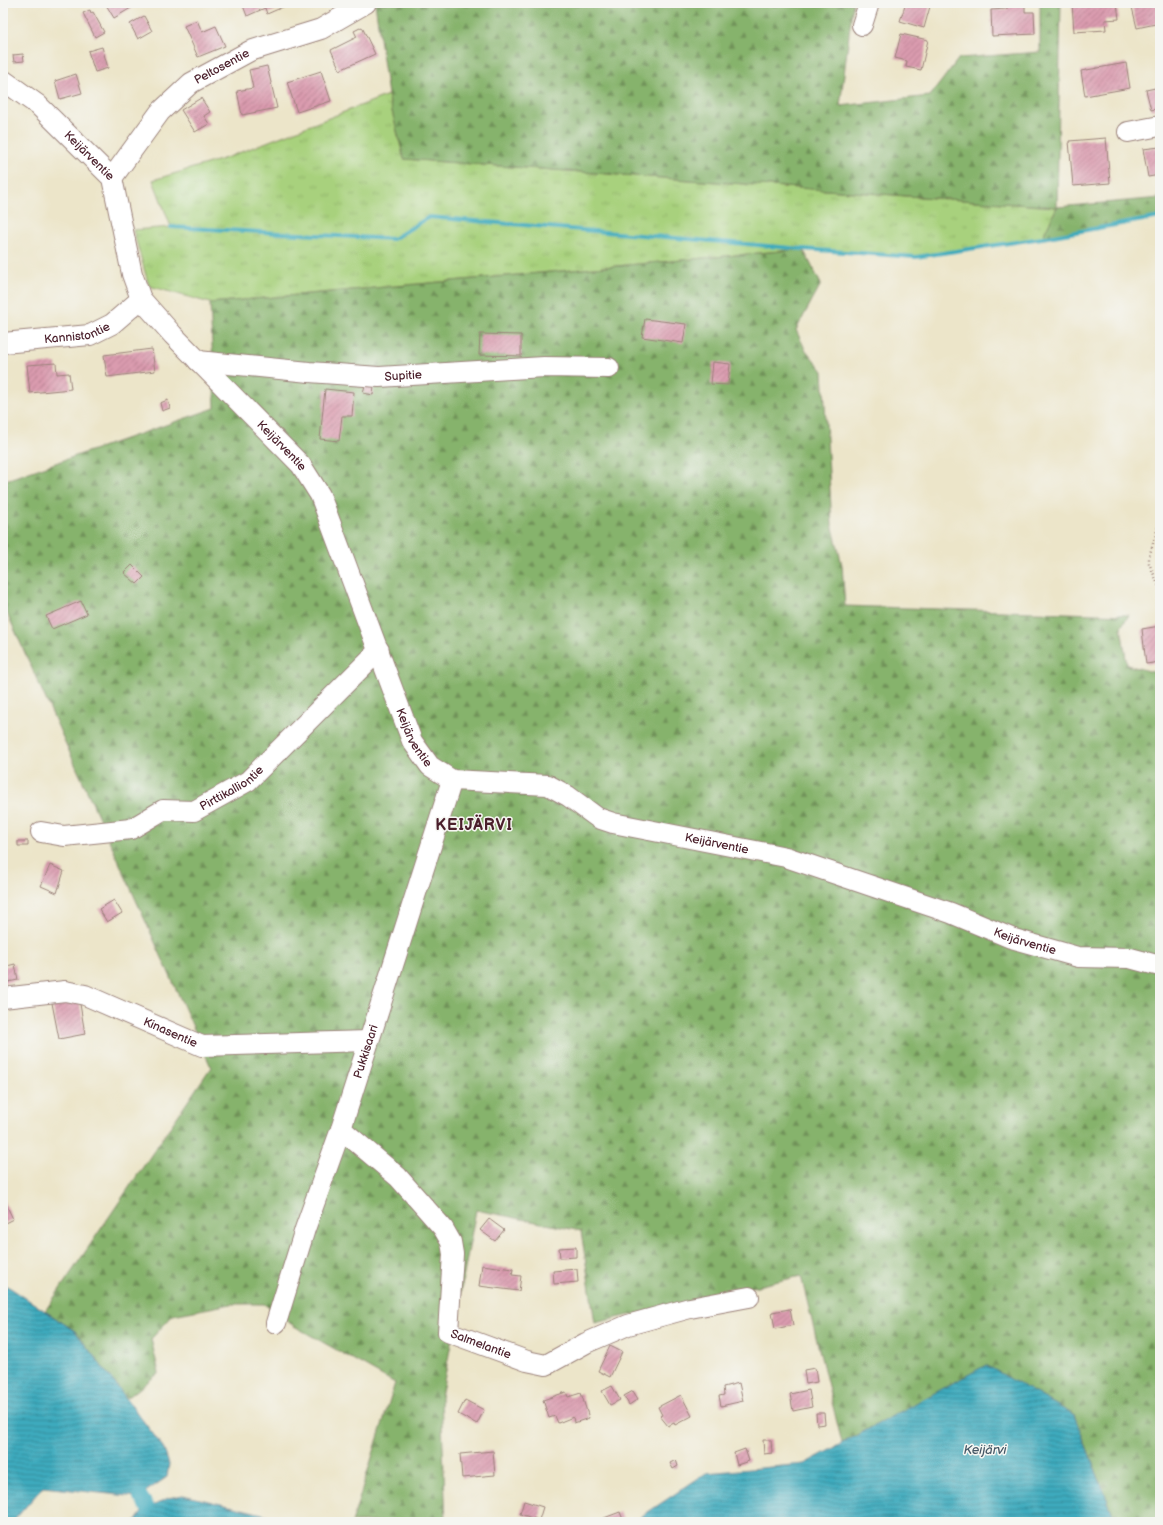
<svg xmlns="http://www.w3.org/2000/svg" width="1163" height="1525" font-family="'Balsamiq Sans',sans-serif">
<style>
.grass{fill:url(#grass-tufts);stroke:#797854}
.forest{fill:url(#forest-firs);stroke:#68694c}
.water{fill:url(#water-rules);stroke:#446474}
.lines{fill:none;stroke-linecap:round;stroke-linejoin:round}
.stream{stroke:#3eaabd;stroke-width:4}
.canal{stroke:#3eaabd;stroke-width:15}
.building{fill:url(#building-hatch)}
.minor-casing{stroke:#9b827a;stroke-width:22}
.path{stroke:#9b827a;stroke-width:2.5;stroke-dasharray:1 3;stroke-linecap:butt}
.minor{stroke:#fff;stroke-width:20}
.labels{text-anchor:middle;stroke-width:3;stroke-linejoin:round;paint-order:stroke}
.street-label{font-size:12px;fill:#4a1f2b;stroke:#f6f6f2}
.water-label{font-size:13px;font-style:italic;fill:#455765;stroke:#f6f6f2}
.district-label{font-size:16px;font-weight:bold;letter-spacing:1px;fill:#4a1f2b;stroke:#f6f6f2}
</style>
<defs>
<pattern id="grass-tufts" width="24" height="20" patternUnits="userSpaceOnUse"><rect width="24" height="20" fill="#a8d17d"/><path d="M3 7l-1-3M5 7V3M7 7l1-3M15 17l-1-3M17 17v-4M19 17l1-3" fill="none" stroke="#92b36c"/></pattern>
<pattern id="forest-firs" width="22" height="20" patternUnits="userSpaceOnUse"><rect width="22" height="20" fill="#86b36c"/><path d="M5 1l3.5 6h-7zM16 11l3.5 6h-7z" fill="#709159"/></pattern>
<pattern id="water-rules" width="6" height="5" patternUnits="userSpaceOnUse"><rect width="6" height="5" fill="#3eaabd"/><path d="M0 2.5h6" fill="none" stroke="#368a9a"/></pattern>
<pattern id="building-hatch" width="6" height="6" patternUnits="userSpaceOnUse"><rect width="6" height="6" fill="#da9baf"/><path d="M-1 1l2-2M0 6l6-6M5 7l2-2" fill="none" stroke="#b37e8f"/></pattern>
</defs>
<rect width="100%" height="100%" fill="#f6f6f2"/>
<filter id="ink" filterUnits="userSpaceOnUse"><feTurbulence type="fractalNoise" baseFrequency=".025" numOctaves="2"/><feDisplacementMap in="SourceGraphic" scale="8" xChannelSelector="R" yChannelSelector="G"/><feConvolveMatrix kernelMatrix="1 2 1 2 8 2 1 2 1" color-interpolation-filters="sRGB"/></filter>
<filter id="wash" filterUnits="userSpaceOnUse"><feTurbulence type="fractalNoise" baseFrequency=".012" numOctaves="4" result="noise"/><feDisplacementMap in="SourceGraphic" scale="16" xChannelSelector="R" yChannelSelector="G"/><feGaussianBlur stdDeviation="0.9" result="paint"/><feColorMatrix in="noise" values="0 0 0 0 0 0 0 0 0 0 0 0 0 0 0 0 0 1.4 0 .05"/><feComposite in="paint" operator="in"/></filter>
<g filter="url(#wash)">
<rect width="100%" height="100%" fill="#ece5c9"/>
<path class="grass" d="M388 95 404 159 1057 207 1042 238 916 257 803 249 210 303 149 286 133 230 171 227 153 180 223 159Z"/>
<path class="forest" d="M375 3H853L840 106 930 96 959 58 1040 52V3H1061L1057 207 1160 198V217L1042 238 1057 207 404 159 388 95Z
M803 249 821 284 796 330 805 349 823 371 832 524 842 565 845 606 1129 615 1121 627 1127 665 1160 674V1522H1116L1074 1415 986 1366 842 1443 801 1276 595 1323 581 1231 476 1210 441 1397 446 1522H352L395 1383 294 1326 264 1304H231L173 1315 151 1339 159 1373 126 1399 75 1331 45 1311 211 1067 3 604V481L215 408 210 303Z"/>
<path class="water" d="M3 1283 75 1331 163 1447 169 1464 167 1477 138 1497 43 1487 16 1518 15 1522H3Z
M986 1365 1074 1415 1116 1522H633L706 1473 804 1464Z
M183 1495 296 1522H135L145 1508 149 1505 151 1507 168 1498Z"/>
<g class="lines">
<path class="stream" d="M171 227 393 239 429 217 803 249 916 257 1042 238 1160 217"/>
<path class="canal" d="M140 1496 147 1507"/>
</g>
<g id="blocks">
<path class="building" d="M105 3H135L136 5 114 18Z
M242 3H292L267 14 265 8 247 16Z
M906 3H931L924 28 900 21Z
M1025 3V12H1034L1035 34 992 36 991 10 1007 9V4Z
M1072 3H1117L1119 19 1105 20 1106 30 1074 32Z
M1131 3H1160V23L1137 28Z
M90 10 91 13 93 12 104 32 95 37 83 13Z
M144 16 152 31 138 39 130 24Z
M197 20 202 32 216 26 225 46 198 57 184 26Z
M362 27 375 54 340 70 331 50 357 37 354 31Z
M901 34 928 40 921 70 906 67 907 61 895 58Z
M102 47 108 68 95 72 88 51Z
M23 54 24 61 14 62 13 55Z
M1126 63 1130 88 1085 96 1081 71Z
M267 66 277 108 242 115 237 91 253 88 249 70Z
M321 71 331 101 297 112 287 82Z
M76 74 82 93 60 99 55 81Z
M1160 87V108L1151 110 1146 90Z
M201 98 210 112 204 116 209 124 195 132 181 110Z
M1106 138 1110 183 1073 186 1069 141Z
M1160 147V175L1148 177 1143 149Z
M645 319 686 324 683 343 642 337Z
M480 334 521 335V356L479 355Z
M152 349 155 371 107 377 104 355Z
M713 362 730 364 728 385 711 384Z
M56 363 57 374 69 373 71 389 30 393 27 365Z
M365 385 374 386 373 395 363 393Z
M325 389 354 392 352 416H342L339 441 320 439Z
M168 400 170 408 162 411 160 403Z
M132 565 144 577 137 584 124 573Z
M81 601 87 614 52 629 46 616Z
M1160 626V662L1146 664 1142 629Z
M18 841H28V846H18Z
M50 865 64 871 57 893 41 886Z
M114 900 122 913 107 922 99 909Z
M15 964 18 980 3 983V967Z
M79 998 85 1034 59 1039 52 1003Z
M4 1200 13 1219 3 1224V1201Z
M489 1219 504 1230 495 1241 480 1230Z
M576 1247V1257L560 1258 559 1248Z
M482 1265 513 1269 512 1275 521 1276 519 1291 479 1286Z
M577 1269 578 1282 554 1284 553 1271Z
M790 1309 793 1325 775 1329 772 1312Z
M610 1346 622 1352 610 1377 598 1371Z
M815 1368 817 1382 806 1384 804 1370Z
M739 1383 743 1401 721 1406 719 1396 724 1395 723 1387Z
M612 1386 620 1400 610 1405 602 1391Z
M809 1390 812 1407 793 1411 790 1394Z
M633 1391 638 1399 629 1405 624 1396Z
M566 1392 568 1397 581 1393 589 1418 574 1423 573 1417 558 1423 555 1416 549 1418 543 1400Z
M681 1395 692 1416 675 1425 674 1423 668 1426 660 1416 662 1415 658 1407Z
M465 1400 484 1410 477 1424 458 1414Z
M816 1413H824L825 1424 817 1425Z
M763 1440H771L772 1453 764 1454Z
M745 1449 749 1461 737 1465 734 1453Z
M493 1451 495 1475 462 1478 460 1454Z
M676 1460 678 1466 673 1469 670 1463Z
M524 1501 543 1507 539 1520 520 1514Z
M620 1512 624 1522H605L604 1518Z"/>
</g>
</g>
<g filter="url(#ink)">
<use href="#blocks" fill-opacity="0" stroke="#9b827a" stroke-width="1"/>
<g class="lines">
<defs>
<g id="minor">
<path d="M862 25 869 3"/>
<path id="s1" d="M3 80 38 105 112 178 132 274 141 299 173 335 301 465 320 495 412 741 430 766 452 780 548 785 568 796 598 818 613 823 786 857 951 913 1011 938 1078 957 1130 958 1160 966"/>
<path d="M1128 132 1160 126"/>
<path id="s2" d="M112 178 160 112 191 83 250 51 321 29 366 3"/>
<path id="s3" d="M3 343 90 335 112 324 141 299"/>
<path id="s4" d="M198 361 309 372 379 377 544 367 609 368"/>
<path id="s5" d="M41 832 64 836 131 829 163 810 194 811 248 781 379 650"/>
<path id="s6" d="M3 998 65 991 85 995 202 1046 368 1041"/>
<path id="s7" d="M341 1129 398 1177 443 1228 451 1242 453 1254 448 1332 527 1361 546 1365 586 1343 628 1325 690 1308 749 1297"/>
<path id="s8" d="M276 1323 305 1229 341 1129 452 780"/>
</g>
</defs>
<use href="#minor" class="minor-casing"/>
<path class="path" d="M1160 520 1149 557V563L1160 589"/>
<use href="#minor" class="minor"/>
</g>
</g>
<g class="labels">
<g class="street-label">
<text dy="4" stroke="none"><textPath href="#s2" startOffset="159">Peltosentie</textPath></text>
<text dy="4" stroke="none"><textPath href="#s1" startOffset="115">Keijärventie</textPath></text>
<text dy="4" stroke="none"><textPath href="#s3" startOffset="75">Kannistontie</textPath></text>
<text dy="4" stroke="none"><textPath href="#s4" startOffset="206">Supitie</textPath></text>
<text dy="4" stroke="none"><textPath href="#s1" startOffset="475">Keijärventie</textPath></text>
<text dy="4" stroke="none"><textPath href="#s1" startOffset="798">Keijärventie</textPath></text>
<text dy="4" stroke="none"><textPath href="#s5" startOffset="203">Pirttikalliontie</textPath></text>
<text dy="4" stroke="none"><textPath href="#s1" startOffset="1135">Keijärventie</textPath></text>
<text dy="4" stroke="none"><textPath href="#s1" startOffset="1459">Keijärventie</textPath></text>
<text dy="4" stroke="none"><textPath href="#s6" startOffset="176">Kinasentie</textPath></text>
<text dy="4" stroke="none"><textPath href="#s8" startOffset="286">Pukkisaari</textPath></text>
<text dy="4" stroke="none"><textPath href="#s7" startOffset="284">Salmelantie</textPath></text>
</g>
<g class="water-label">
<text x="985" y="1454">Keijärvi</text>
</g>
<g class="district-label">
<text x="474" y="830">KEIJÄRVI</text>
</g>
</g>
<rect width="1163" height="1525" fill="none" stroke="#f6f6f2" stroke-width="16"/>
</svg>
